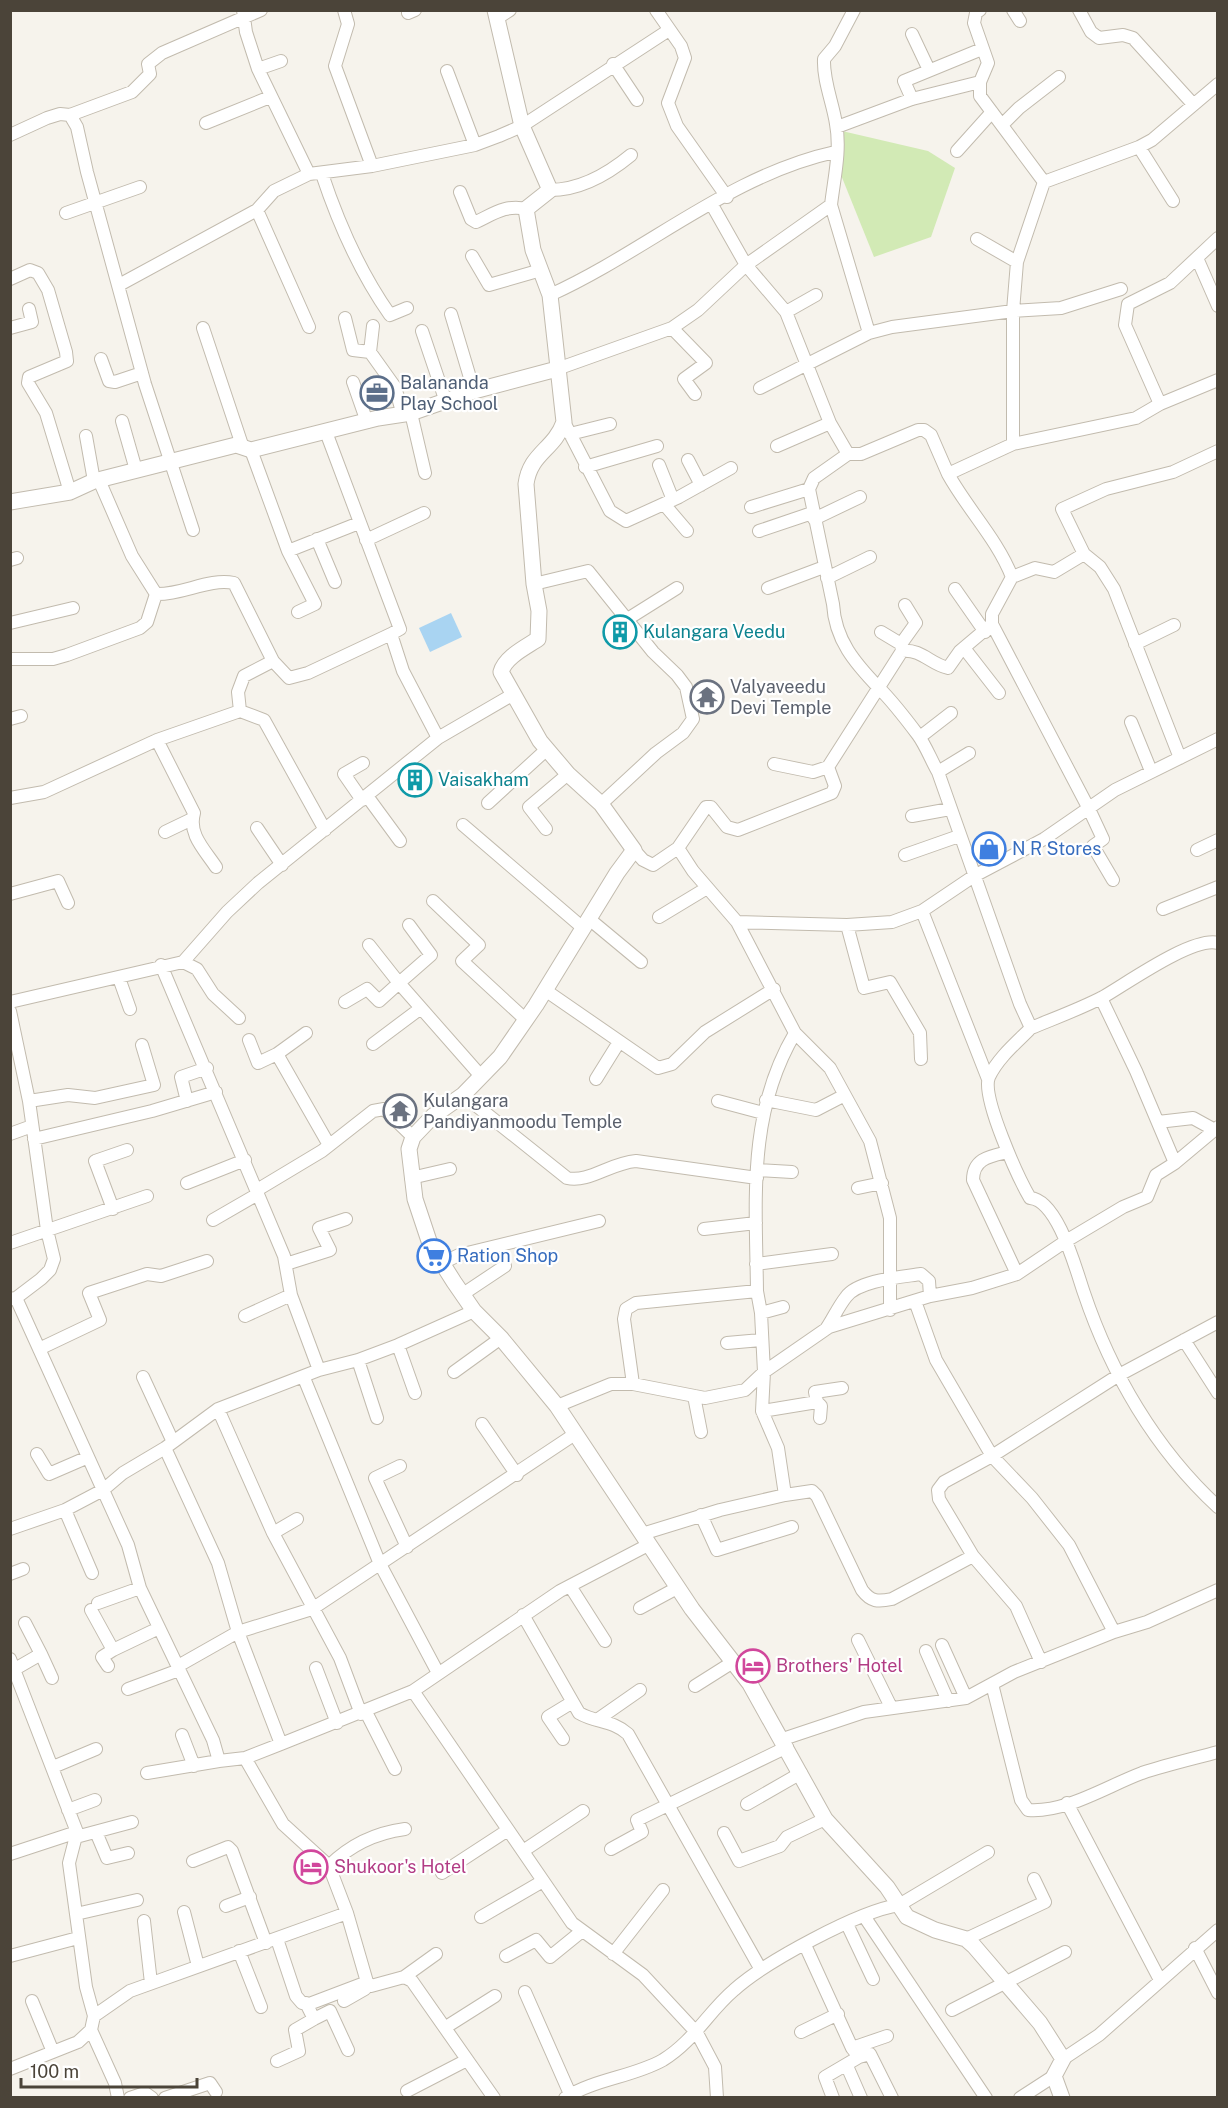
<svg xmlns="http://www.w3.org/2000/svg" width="1228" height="2108" font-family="'Public Sans',sans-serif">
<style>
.green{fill:#d2eab5}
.water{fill:#a9d4f2}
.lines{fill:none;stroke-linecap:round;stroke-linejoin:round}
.minor-casing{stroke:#c2bbae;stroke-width:14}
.tertiary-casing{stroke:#c2bbae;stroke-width:17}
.minor{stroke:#fff;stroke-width:12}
.tertiary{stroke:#fff;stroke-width:15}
.labels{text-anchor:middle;stroke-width:4.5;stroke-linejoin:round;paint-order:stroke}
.service-label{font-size:18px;fill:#4e5e75;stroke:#fff;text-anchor:start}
.culture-label{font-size:18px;fill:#0d838f;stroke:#fff;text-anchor:start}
.worship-label{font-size:18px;fill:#5b616d;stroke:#fff;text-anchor:start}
.shop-label{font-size:18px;fill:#366cbe;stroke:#fff;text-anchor:start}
.hotel-label{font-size:18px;fill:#b23c85;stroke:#fff;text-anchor:start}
</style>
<rect width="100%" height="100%" fill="#f6f3ec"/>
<path class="green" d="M842 131 928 151 955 168 931 237 874 257 841 175Z"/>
<path class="water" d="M451 613 462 637 430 652 419 628Z"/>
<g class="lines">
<defs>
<path id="minor" d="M243 10 246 32 258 69 309 174
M344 10 348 24 335 66 372 166
M656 10 681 46 685 58 668 103 677 126 727 197
M980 10 976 13 974 23 988 63 980 82V96L1044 182 1017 262 1013 311V444L948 474C968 510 997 539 1012 577L992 614V624L1089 809 1103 839 1093 846 1113 880
M1013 10 1020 21
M1079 10 1091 32 1099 38 1123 35 1133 38 1192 103
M408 13 415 10
M496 19 510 10
M912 34 929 70
M613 64 637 100
M258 69 281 61
M447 71 475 145
M912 99 904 81 982 49
M70 115 132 92 150 74 148 64 162 53 261 10
M206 123 270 97
M1002 125 1019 108 1059 77
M837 127 912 99 980 82
M10 135 47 118 60 114 70 115 77 127 87 172 145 384 193 530
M1139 147 1173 201
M957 151 992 112
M322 174C339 225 359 271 390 315L407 308
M1044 182 1139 147 1152 140 1218 84
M550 190C580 190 608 174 631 155
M460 192 471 219 476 222C493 214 507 204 526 209
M712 205 746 265 786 312 830 423 848 454 814 478 809 489 833 604C835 640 855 663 879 688 893 702 906 719 918 735 926 746 931 760 938 772L1020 1004 1031 1028C1016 1043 998 1058 989 1077 981 1097 1019 1179 1030 1198 1058 1200 1076 1270 1084 1293 1111 1373 1155 1449 1218 1507
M831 205 869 333
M257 210 309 327
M66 213 140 187
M977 239 1017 262
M472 256 489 285 541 270
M1197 258 1218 306
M10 279 30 270 38 273 48 290 66 352 67 361 29 377 28 383 46 413 70 492
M119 285 257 210 274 191 309 174 372 166 475 145 499 136 522 126 669 30
M550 295C647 251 730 175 835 152
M786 312 816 295
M451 314 474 391
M345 318 353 350 370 352 395 387 403 415
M10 328 32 322 29 309
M203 328 242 445
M672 328 706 363 684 379 695 394
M422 331 446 402
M370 352 373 326
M101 359 109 381 115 382 142 373
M557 369 672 328 698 310 746 265 831 205C834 179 841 150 836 124 833 103 823 81 824 59L835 46 854 10
M353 382 367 422
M760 388 869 333 892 327 1013 311 1061 308 1121 289
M1160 404 1125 325 1128 304 1170 283 1218 238
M411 413 425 473
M122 421 136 470
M564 422 610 511 626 521 679 497 731 468
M326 432 400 629 391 634 403 671 438 738
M570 434 610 424
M86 436 94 481
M1013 444 1136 418 1160 404 1218 380
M777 446 830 423
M251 450 288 551 359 523
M848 454H861L918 430H924L931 435 948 474
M688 460 701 485
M659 465 673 500
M585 467 657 446
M99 480 132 556 156 594C183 595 208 578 234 583L273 661 289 678 308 673 391 634
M664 504 687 531
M751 507 809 489
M814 519 860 497
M759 531 812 513
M317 539 335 582
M366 540 424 513
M288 551 315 604 298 612
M1084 554 1100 567 1114 589 1180 758
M10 560 17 558
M1012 577 1035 568 1054 572 1084 554 1062 509 1106 489 1173 472 1218 451
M827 578 870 557
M534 584 588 571 653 652 677 675 686 687 693 719 683 733 656 753 601 804
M768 588 824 567
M955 589 985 632
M626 620 677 588
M10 623 73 608
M881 632 901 644
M1135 644 1174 625
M964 648 999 693
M902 651 901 644 916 623 905 605
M10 659H53L67 655 140 628 147 622 156 594
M273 661 244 676 238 692 240 711 264 720 325 830
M10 719 21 716
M1131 722 1151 771
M920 737 951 713
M157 740 194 813C188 834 204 849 216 867
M774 764 813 772 828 767
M938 772 969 753
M367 796 400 841
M10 798 44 792 157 740 240 711
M362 800 344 774 363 763
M488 803 546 750
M912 816 950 809
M463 825 583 928
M257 828 282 865
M546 829 529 807 568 774
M165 832 192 819
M678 848 706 807H711L727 827 738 830 832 793 835 786 828 767 902 651C922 649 930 664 948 668L960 651 992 624
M634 850 643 860 653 865 678 848 693 871 737 922 795 1033C747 1114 756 1200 757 1291L761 1313 764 1372 762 1411 778 1448 785 1495 720 1510 642 1534
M1197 850 1218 840
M905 855 959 836
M10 894 58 881 68 903
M433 901 479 945 462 961 526 1020
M1163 909 1218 887
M922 911 988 1079
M659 917 707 888
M588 918 641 962
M737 922 847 925 892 922 922 911 974 876 1044 839 1115 790 1218 739
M847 925 864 988 890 982 920 1033 921 1059
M369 945 399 983 431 955 409 925
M183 962 197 969 213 994 239 1018
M161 965 284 1256 291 1295 319 1370
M119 978 130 1009
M545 990 658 1068 672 1064 705 1032 774 989
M1101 998 1136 1071 1175 1163
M10 1002 183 962 227 912 258 883 438 738 512 695
M345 1002 367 989 379 1001 399 983 480 1075
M10 1011 29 1101 47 1230 54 1259 50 1270 41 1279 16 1298
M1031 1028C1055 1018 1080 1009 1103 997 1126 984 1193 936 1218 943
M795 1033 830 1068 870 1141 890 1218V1310
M249 1040 258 1063 277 1054 329 1145
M373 1044 421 1008
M277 1054 306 1033
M596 1079 619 1042
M463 1095 567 1178C589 1183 610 1163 636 1161L757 1178
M766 1100 816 1110 843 1096
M29 1101 68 1095 95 1098 154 1085 142 1045
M187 1101 181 1077 207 1068
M718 1101 763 1113
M1158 1122 1193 1118 1213 1129
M10 1134 32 1126
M34 1139 152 1111 216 1092
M1008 1152C991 1156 973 1158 973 1180L1017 1274
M757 1170 792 1172
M411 1178 450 1169
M187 1183 245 1160
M858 1188 882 1183
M257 1190 322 1151 373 1111 384 1109 413 1137
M113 1209 95 1161 127 1150
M213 1220 258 1194
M704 1229 756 1223
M10 1243 147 1196
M442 1263 459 1255 599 1221
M286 1264 330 1250 319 1228 346 1219
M756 1264 832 1254
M463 1294 505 1266
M10 1299 16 1298 128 1545 140 1588 213 1740 219 1761 245 1758 281 1744 413 1691 560 1591 648 1545
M915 1301 936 1360 992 1456 1032 1498 1069 1545 1114 1632
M761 1313 783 1307
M245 1316 291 1295
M826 1329C833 1319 838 1307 846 1297 858 1280 902 1277 921 1274L929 1281 930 1296
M1184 1340 1218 1393
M727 1343 761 1340
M398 1345 415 1393
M39 1349 100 1320 89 1293 147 1274 161 1276 207 1261
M358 1360 377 1418
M454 1372 501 1338
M143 1377 173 1442
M304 1378 380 1564 438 1673
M633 1384 624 1319 626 1309 636 1303 757 1291
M694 1396 701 1432
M817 1402 821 1406 820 1418
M557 1406 611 1384H633L705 1398 745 1390 764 1372 829 1327 930 1296 972 1288 1017 1274 1066 1241 1123 1207 1147 1197 1156 1175 1175 1163 1218 1127
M218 1409 273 1533 340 1658 361 1714
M762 1411 817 1402 815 1392 842 1388
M482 1424 517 1475
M165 1448 218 1563 238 1632 281 1744
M37 1454 49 1474 86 1458
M400 1466 375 1478 407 1547
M785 1495 812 1491 817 1496 862 1590C871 1602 878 1602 892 1599L973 1556
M65 1510 92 1573
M701 1515 717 1550 792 1527
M10 1529 65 1510 103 1490 123 1473 165 1448 218 1409 319 1370 358 1360 398 1345 474 1311
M273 1533 297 1519
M10 1574 23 1569
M570 1586 605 1641
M98 1603 140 1588
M640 1608 677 1588
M91 1610 113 1650 159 1628
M523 1615 579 1713C596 1723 613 1720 628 1734L760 1968
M858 1640 891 1707
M942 1645 966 1698
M926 1651 948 1701
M41 1654 52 1678
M10 1659 75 1827 77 1832 69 1863 86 1987 94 2016 91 2030 115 2083 118 2098
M1041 1662 1016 1606 973 1556 939 1499 938 1490 944 1482 992 1456 1119 1375 1218 1322
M108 1666 102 1657 113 1650
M178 1666 238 1632 312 1609 575 1434
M316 1668 337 1723
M15 1669 41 1654 25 1623
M992 1684 1021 1800 1028 1810C1066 1813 1107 1786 1142 1773 1166 1765 1192 1759 1218 1752
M695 1686 733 1662
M128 1689 179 1670
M413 1691 572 1923 643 1975 697 2033 715 2067 717 2098
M366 1712 395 1769
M597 1720 640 1690
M182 1735 194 1766
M563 1739 548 1717 571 1703
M783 1739 864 1712 966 1698 1014 1672 1114 1632 1147 1622 1218 1590
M245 1758 283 1824 329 1866 347 1913 367 1982 371 1986 404 1977 412 1981 494 2098
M53 1767 96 1749
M147 1773 219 1761
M1067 1803 1160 1980
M747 1804 801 1773
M68 1810 95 1800
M96 1832 107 1858 128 1853
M724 1833 739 1861 780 1846 787 1837 825 1819
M76 1837 132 1822
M611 1849 642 1832 637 1820 787 1747
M523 1851 583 1811
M10 1854 77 1832
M193 1861 228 1847 232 1851 266 1943
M329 1866C350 1845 375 1833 405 1829
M442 1873 508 1830
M226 1906 250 1897
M184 1912 198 1966
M76 1914 137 1900
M864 1916 986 2098
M481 1917 543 1881
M144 1921 151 1983
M847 1924 873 1979
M277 1939 296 1996 302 2003 309 2004 367 1982
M966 1939 1045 1902 1034 1879
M805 1945 852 2048 859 2057 870 2054 892 2098
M1195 1948 1218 1993
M239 1951 261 2007
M613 1954 663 1890
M10 1956 78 1938
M506 1956 536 1940 550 1957 582 1931
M404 1977 436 1954
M525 1992 570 2094
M32 2001 53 2052
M344 2001 365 1989
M952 2010 1065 1952
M94 2016 130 1991 347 1913
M314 2019 330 2011 348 2050
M446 2027 495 1996
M801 2032 838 2014
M852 2048 887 2036
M1063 2059 1099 2035 1218 1930
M277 2061 299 2051 295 2030 314 2019 306 2003
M847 2066 861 2098
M10 2069 78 2042 91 2030
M407 2091 467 2060
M130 2098 145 2093 152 2098
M165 2098 210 2083 216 2092
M565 2098C594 2079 633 2077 663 2060 694 2041 708 2012 734 1990 765 1962 859 1911 899 1905L988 1852
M833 2098 825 2077 859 2057
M1020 2098 1054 2076"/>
<path id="tertiary" d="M495 10 522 126 550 190 526 209 533 250 550 295 564 422C554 450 530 453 526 484L534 584 539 611 538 639C526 647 505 657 501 672L540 741 568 774 601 804 634 850 617 873 536 1005 500 1057 463 1095 433 1116 413 1137 409 1149 415 1199 430 1244 454 1282 474 1311 501 1338 557 1406 692 1609 750 1684 825 1819 887 1887 907 1917 935 1930 966 1939 974 1946 1040 2023 1063 2059 1054 2076 1062 2098
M10 502 70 492 94 481 236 445 251 450 378 418 411 413 474 391 557 369"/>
</defs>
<use href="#minor" class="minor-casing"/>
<use href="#tertiary" class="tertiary-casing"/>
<use href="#minor" class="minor"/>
<use href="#tertiary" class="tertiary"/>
</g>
<defs>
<symbol id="office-ring" viewBox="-11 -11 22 22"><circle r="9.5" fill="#fff" stroke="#5c6f8a" stroke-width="1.5"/><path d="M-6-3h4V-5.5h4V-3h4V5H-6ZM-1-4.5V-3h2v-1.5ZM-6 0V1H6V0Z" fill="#5c6f8a"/></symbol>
<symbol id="building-ring" viewBox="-11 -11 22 22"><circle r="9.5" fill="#fff" stroke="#0f9aa8" stroke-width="1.5"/><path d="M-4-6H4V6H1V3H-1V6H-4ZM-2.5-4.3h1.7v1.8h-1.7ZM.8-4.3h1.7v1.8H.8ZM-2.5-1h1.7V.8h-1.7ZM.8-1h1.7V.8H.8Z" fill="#0f9aa8"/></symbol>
<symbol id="temple-ring" viewBox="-11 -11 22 22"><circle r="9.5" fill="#fff" stroke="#6b7280" stroke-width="1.5"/><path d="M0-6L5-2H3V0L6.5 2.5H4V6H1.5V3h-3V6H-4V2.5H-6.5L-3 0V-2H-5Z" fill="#6b7280"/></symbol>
<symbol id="shop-ring" viewBox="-11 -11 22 22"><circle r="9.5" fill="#fff" stroke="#3f7fe0" stroke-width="1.5"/><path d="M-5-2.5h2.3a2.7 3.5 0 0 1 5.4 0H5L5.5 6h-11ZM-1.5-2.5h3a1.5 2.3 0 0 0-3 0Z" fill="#3f7fe0"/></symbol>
<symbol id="supermarket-ring" viewBox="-11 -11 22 22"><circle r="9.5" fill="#fff" stroke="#3f7fe0" stroke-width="1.5"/><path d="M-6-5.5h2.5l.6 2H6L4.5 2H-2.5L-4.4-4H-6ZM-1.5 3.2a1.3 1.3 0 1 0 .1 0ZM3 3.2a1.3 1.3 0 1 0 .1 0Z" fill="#3f7fe0"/></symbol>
<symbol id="hotel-ring" viewBox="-11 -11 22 22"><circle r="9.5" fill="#fff" stroke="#d1479c" stroke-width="1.5"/><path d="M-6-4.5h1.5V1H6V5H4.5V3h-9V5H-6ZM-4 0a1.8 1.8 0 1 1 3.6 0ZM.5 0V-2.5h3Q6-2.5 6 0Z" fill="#d1479c"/></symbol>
</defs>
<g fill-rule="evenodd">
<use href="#office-ring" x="358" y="374" width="38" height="38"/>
<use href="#building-ring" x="601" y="613" width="38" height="38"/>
<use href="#temple-ring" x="688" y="678" width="38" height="38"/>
<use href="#building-ring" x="396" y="761" width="38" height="38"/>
<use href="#shop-ring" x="970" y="830" width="38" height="38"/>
<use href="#temple-ring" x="381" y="1092" width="38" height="38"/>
<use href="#supermarket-ring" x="415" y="1237" width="38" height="38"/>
<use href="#hotel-ring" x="734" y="1647" width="38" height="38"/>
<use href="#hotel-ring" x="292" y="1848" width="38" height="38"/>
</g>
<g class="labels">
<g class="service-label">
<text x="400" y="389">Balananda<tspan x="400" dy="21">Play School</tspan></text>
</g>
<g class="culture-label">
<text x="643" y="638">Kulangara Veedu</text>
<text x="438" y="786">Vaisakham</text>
</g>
<g class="worship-label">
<text x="730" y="693">Valyaveedu<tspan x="730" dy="21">Devi Temple</tspan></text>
<text x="423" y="1107">Kulangara<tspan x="423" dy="21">Pandiyanmoodu Temple</tspan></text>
</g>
<g class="shop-label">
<text x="1012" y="855">N R Stores</text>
<text x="457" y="1262">Ration Shop</text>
</g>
<g class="hotel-label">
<text x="776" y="1672">Brothers' Hotel</text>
<text x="334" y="1873">Shukoor's Hotel</text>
</g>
</g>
<rect width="1228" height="2108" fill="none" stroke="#4b4439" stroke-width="24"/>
<path d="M21 2078v9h176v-9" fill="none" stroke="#4b4439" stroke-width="3"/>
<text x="30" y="2078" font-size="18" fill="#4b4439" stroke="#ffffff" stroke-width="4.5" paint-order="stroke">100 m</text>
</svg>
